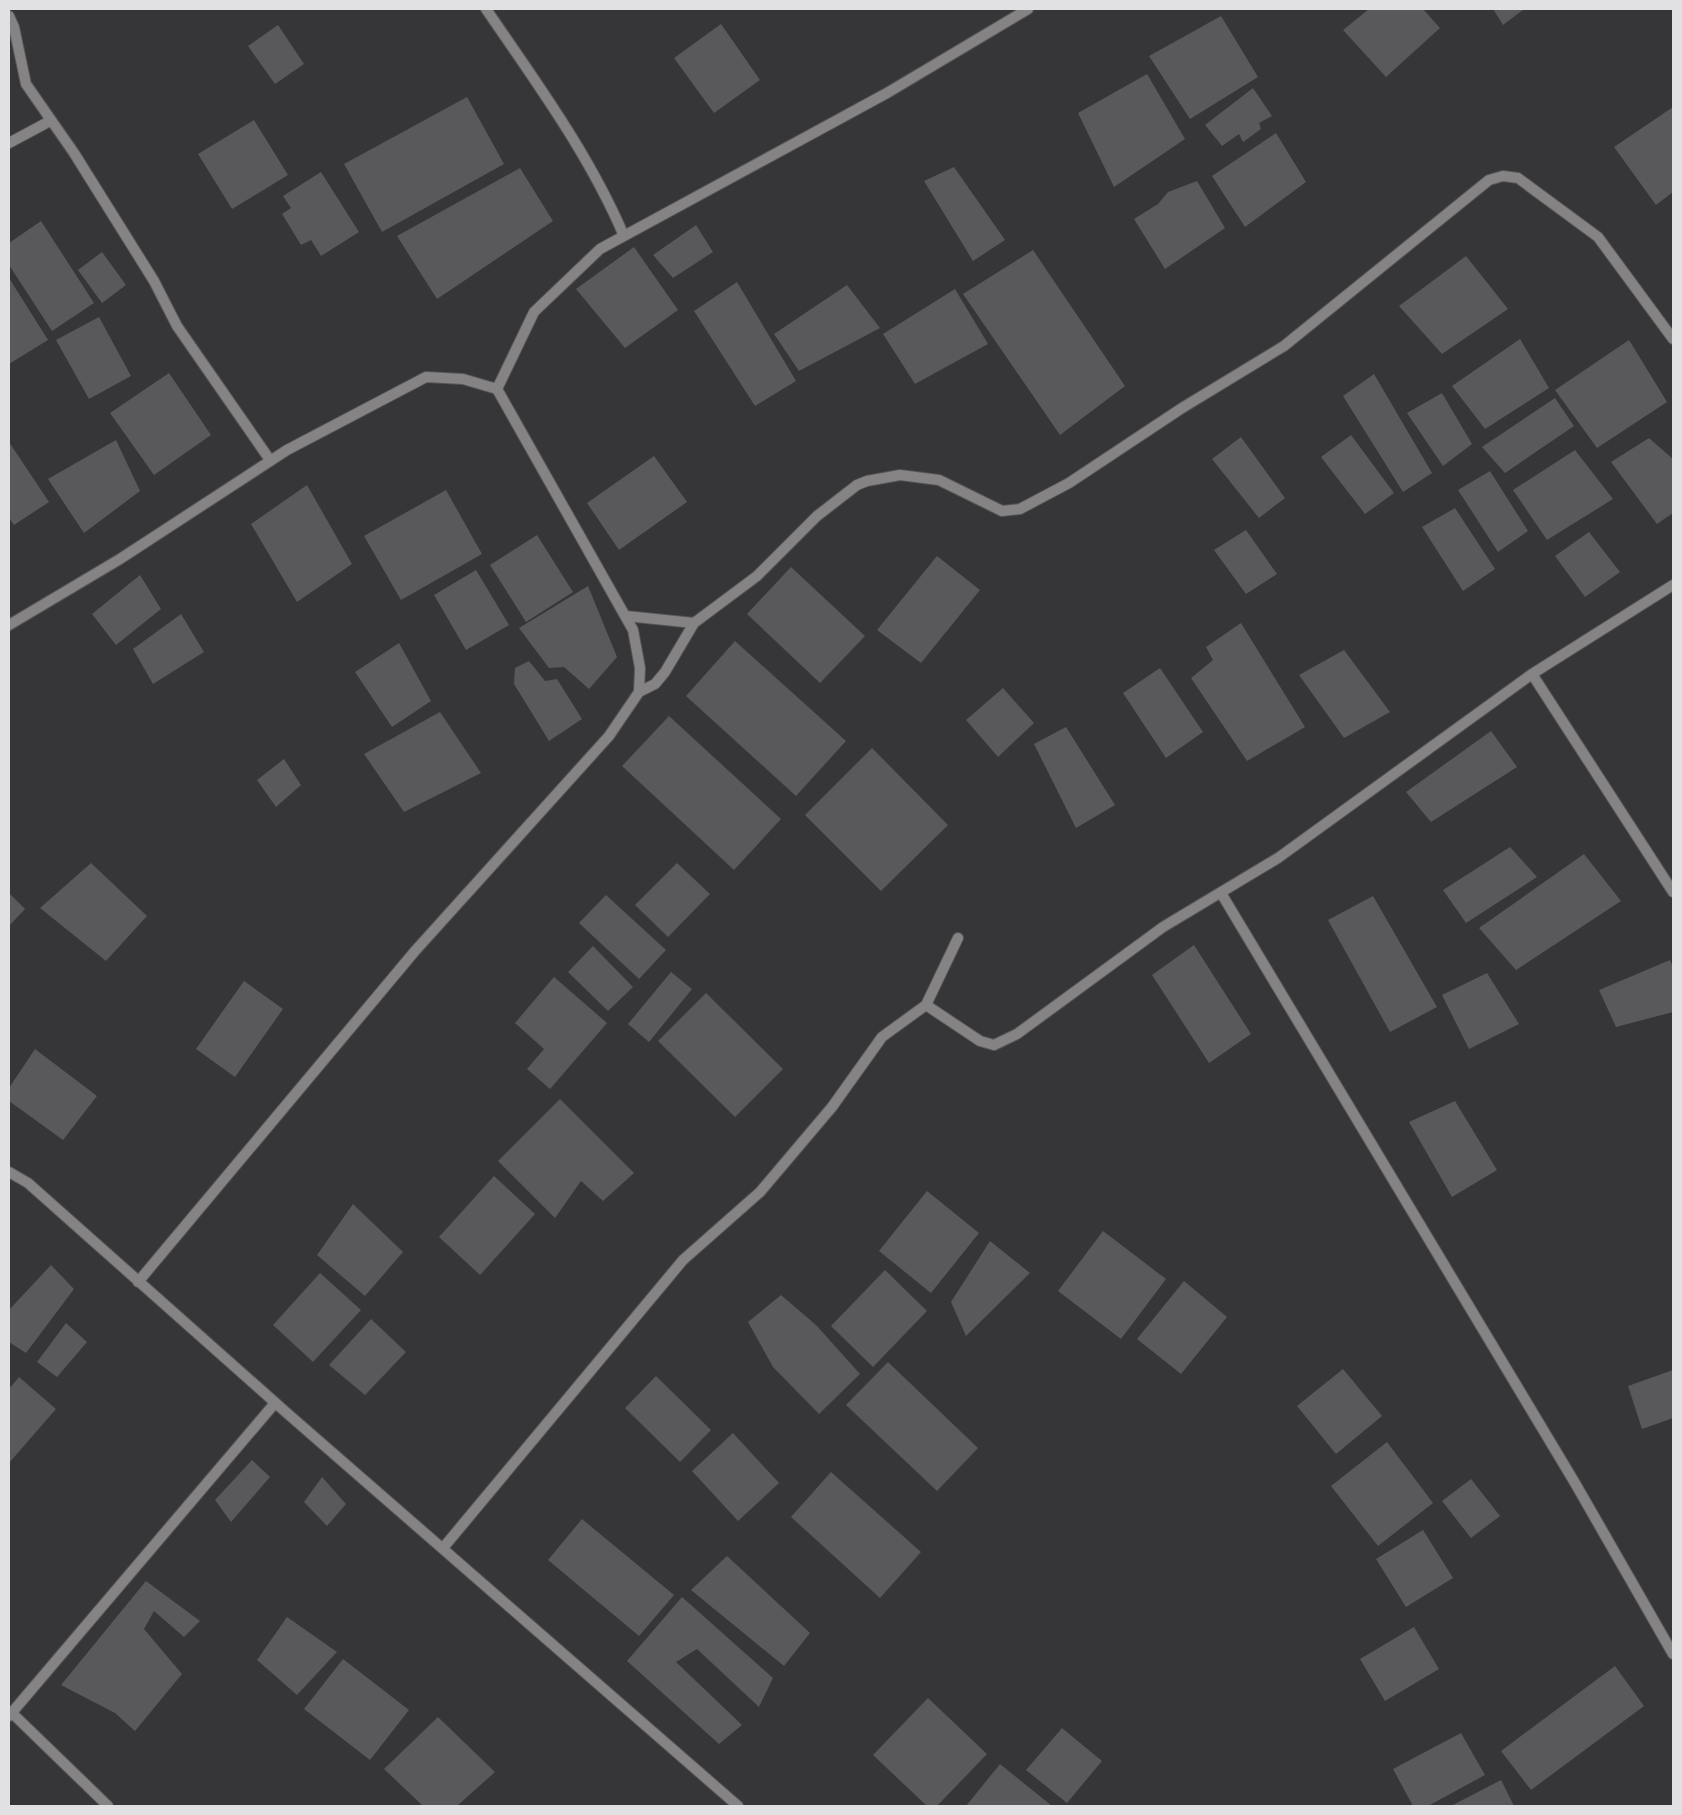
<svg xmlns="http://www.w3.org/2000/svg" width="1682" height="1815" font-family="Mulish,sans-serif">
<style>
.building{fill:#59585b}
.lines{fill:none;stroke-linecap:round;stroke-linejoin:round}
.street-casing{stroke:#555558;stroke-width:12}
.street{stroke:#858383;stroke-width:10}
</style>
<rect width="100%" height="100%" fill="#363639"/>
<path class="building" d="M1369 9H1423L1440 28 1386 77 1343 30Z
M1493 9H1524L1503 25Z
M1221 16 1258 77 1190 119 1149 56Z
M721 24 760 80 714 113 674 58Z
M278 25 304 64 275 84 248 46Z
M1147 74 1185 139 1114 187 1078 113Z
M1253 88 1272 116 1259 123 1261 129 1243 142 1239 134 1222 146 1205 125Z
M467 97 504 164 382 232 344 164Z
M1673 107V192L1656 205 1614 147Z
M254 120 288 175 232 209 198 154Z
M1276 133 1306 182 1245 227 1212 176Z
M954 167 1005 240 973 261 924 181Z
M520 168 553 221 437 299 397 236Z
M321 172 359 232 321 256 311 240 301 245 282 214 291 208 283 196Z
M1197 181 1225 228 1165 269 1134 219 1158 204 1168 192Z
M41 221 94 303 52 331 9 265V243Z
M696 225 713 252 673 278 653 255Z
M634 247 678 310 625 348 576 289Z
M1033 250 1125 386 1060 435 963 294Z
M102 252 126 285 102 303 78 270Z
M1466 256 1508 309 1442 354 1399 306Z
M9 278 48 340 9 364Z
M737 282 796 381 755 406 694 311Z
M847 285 880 328 799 371 774 334Z
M955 289 988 344 915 384 883 334Z
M99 317 131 376 89 399 56 340Z
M1520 339 1549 388 1485 429 1452 386Z
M1629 340 1667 402 1597 448 1555 390Z
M169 373 211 435 154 475 110 413Z
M1374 374 1432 473 1403 492 1343 396Z
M1442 393 1472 444 1443 466 1407 413Z
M1555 398 1574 426 1505 473 1482 447Z
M1351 435 1394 493 1365 514 1321 457Z
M1241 437 1285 498 1259 518 1212 459Z
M1649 438 1673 459V513L1657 524 1611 462Z
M116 440 140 491 84 533 48 479Z
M9 442 49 502 14 525 9 518Z
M1575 450 1613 499 1547 540 1513 490Z
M654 456 687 502 619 550 587 503Z
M1490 471 1528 531 1498 552 1458 490Z
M307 485 352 564 297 602 251 524Z
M446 490 482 554 401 600 364 536Z
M1455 508 1495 569 1463 591 1422 527Z
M1246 530 1277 574 1246 594 1214 550Z
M1589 532 1620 572 1585 597 1555 556Z
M537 535 573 592 526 622 490 565Z
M937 556 980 590 921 663 877 630Z
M791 567 865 636 820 683 747 614Z
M476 570 509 625 466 650 434 595Z
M140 575 161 609 116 645 92 614Z
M588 586 617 657 589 689 564 667 549 668 519 628Z
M181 614 204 652 153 684 133 649Z
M1241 623 1305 727 1247 761 1191 678 1213 660 1206 647Z
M735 641 846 741 796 796 686 696Z
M399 643 431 701 392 727 355 672Z
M1344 650 1390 712 1344 738 1299 675Z
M529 661 545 681 557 679 582 719 549 741 514 684 515 668Z
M1160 668 1203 732 1166 758 1123 693Z
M1003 688 1034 723 998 757 966 720Z
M440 712 481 773 404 812 364 754Z
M669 716 781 819 734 870 622 766Z
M1066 727 1115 805 1076 828 1034 744Z
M1491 731 1517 767 1431 822 1406 792Z
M872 748 948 825 881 891 805 815Z
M284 759 301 785 276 807 257 780Z
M1510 847 1537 877 1466 923 1443 890Z
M1584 854 1621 901 1516 970 1479 928Z
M91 863 147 916 106 961 40 908Z
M677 863 710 894 668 937 635 905Z
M9 893 25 909 9 926Z
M606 895 666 950 639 979 579 923Z
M1373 896 1437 1007 1390 1032 1328 920Z
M1194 945 1251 1034 1209 1063 1152 975Z
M593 946 633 987 608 1011 568 972Z
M1670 960 1673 967V1012L1616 1027 1599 990Z
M671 972 692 989 649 1042 628 1024Z
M1487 973 1519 1024 1469 1049 1442 995Z
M554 977 607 1023 550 1089 527 1069 544 1049 515 1023Z
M244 981 283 1009 235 1077 196 1049Z
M706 993 783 1069 735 1117 658 1041Z
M35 1049 97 1096 63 1140 9 1101V1088Z
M560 1099 634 1173 603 1201 581 1181 555 1218 498 1161Z
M1455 1101 1497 1170 1452 1197 1409 1122Z
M494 1176 535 1214 480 1275 439 1237Z
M927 1191 979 1233 931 1293 879 1251Z
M353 1204 403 1252 365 1296 317 1255Z
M1103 1231 1166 1279 1121 1339 1058 1291Z
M990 1241 1030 1273 966 1336 951 1302Z
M51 1265 74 1289 26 1353 9 1342V1310Z
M885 1270 927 1311 873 1367 831 1326Z
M320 1273 361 1310 313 1362 273 1325Z
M1184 1281 1227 1317 1181 1374 1137 1339Z
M781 1295 816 1325 860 1374 819 1414 773 1367 748 1322Z
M371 1319 406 1352 365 1395 329 1365Z
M66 1323 87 1342 57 1377 37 1362Z
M888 1362 978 1448 937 1491 846 1405Z
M1343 1369 1382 1416 1336 1454 1297 1406Z
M1673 1370V1418L1642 1429 1628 1386Z
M656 1376 711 1430 680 1462 625 1408Z
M19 1377 56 1409 9 1463V1389Z
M733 1433 779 1483 738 1521 692 1471Z
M1387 1442 1433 1503 1378 1546 1331 1486Z
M252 1460 270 1477 231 1522 215 1500Z
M831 1472 921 1552 880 1598 791 1517Z
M322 1477 346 1504 327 1526 304 1502Z
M1471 1479 1500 1516 1471 1538 1442 1501Z
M582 1519 674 1595 639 1636 548 1560Z
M1423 1530 1453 1578 1406 1607 1376 1559Z
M727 1556 810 1633 784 1666 691 1590Z
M146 1581 200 1621 184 1637 154 1611 144 1629 182 1674 135 1731 115 1713 61 1685Z
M682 1597 773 1678 759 1707 697 1649 676 1662 742 1725 719 1744 627 1661Z
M287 1617 337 1652 297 1695 257 1660Z
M1414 1627 1439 1669 1385 1701 1360 1659Z
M343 1659 409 1710 370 1760 304 1709Z
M1615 1666 1644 1706 1531 1790 1501 1751Z
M928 1698 987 1754 937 1806H927L873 1755Z
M438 1717 495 1772 457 1806H423L384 1769Z
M1062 1728 1102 1761 1067 1803 1026 1770Z
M1461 1733 1485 1775 1428 1806H1413L1393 1769Z
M1000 1764 1052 1806H966Z
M1501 1780 1514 1806H1451Z"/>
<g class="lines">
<defs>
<path id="street" d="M486 9C536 82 589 154 624 236
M9 16 14 27 26 84 74 153 154 281 177 326 270 460
M9 143 50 121
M497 389 534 312 600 249 887 93 1028 9
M626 616 694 623
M9 625 120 559 287 450 426 377 463 379 497 389 633 630 640 668 639 692
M1532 674 1673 892
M1221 893 1575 1483 1673 1654
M926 1005 980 1041 994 1045 1017 1034 1163 927 1278 858 1532 674 1673 585
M9 1172 28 1183 288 1414 738 1806
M138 1282 415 951 609 736 639 692 655 684 665 672 694 623 757 576 817 516 857 485 867 481 900 475 939 480 1002 511 1020 509 1069 483 1182 408 1284 346 1489 180 1503 176 1518 178 1598 237 1673 339
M443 1548 683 1260 760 1192 832 1107 882 1037 926 1005 958 938
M12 1713 108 1806
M9 1716 275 1403"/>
</defs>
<use href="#street" class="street-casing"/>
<use href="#street" class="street"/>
</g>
<rect width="1682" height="1815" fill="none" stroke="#e1e1e3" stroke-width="20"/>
</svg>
